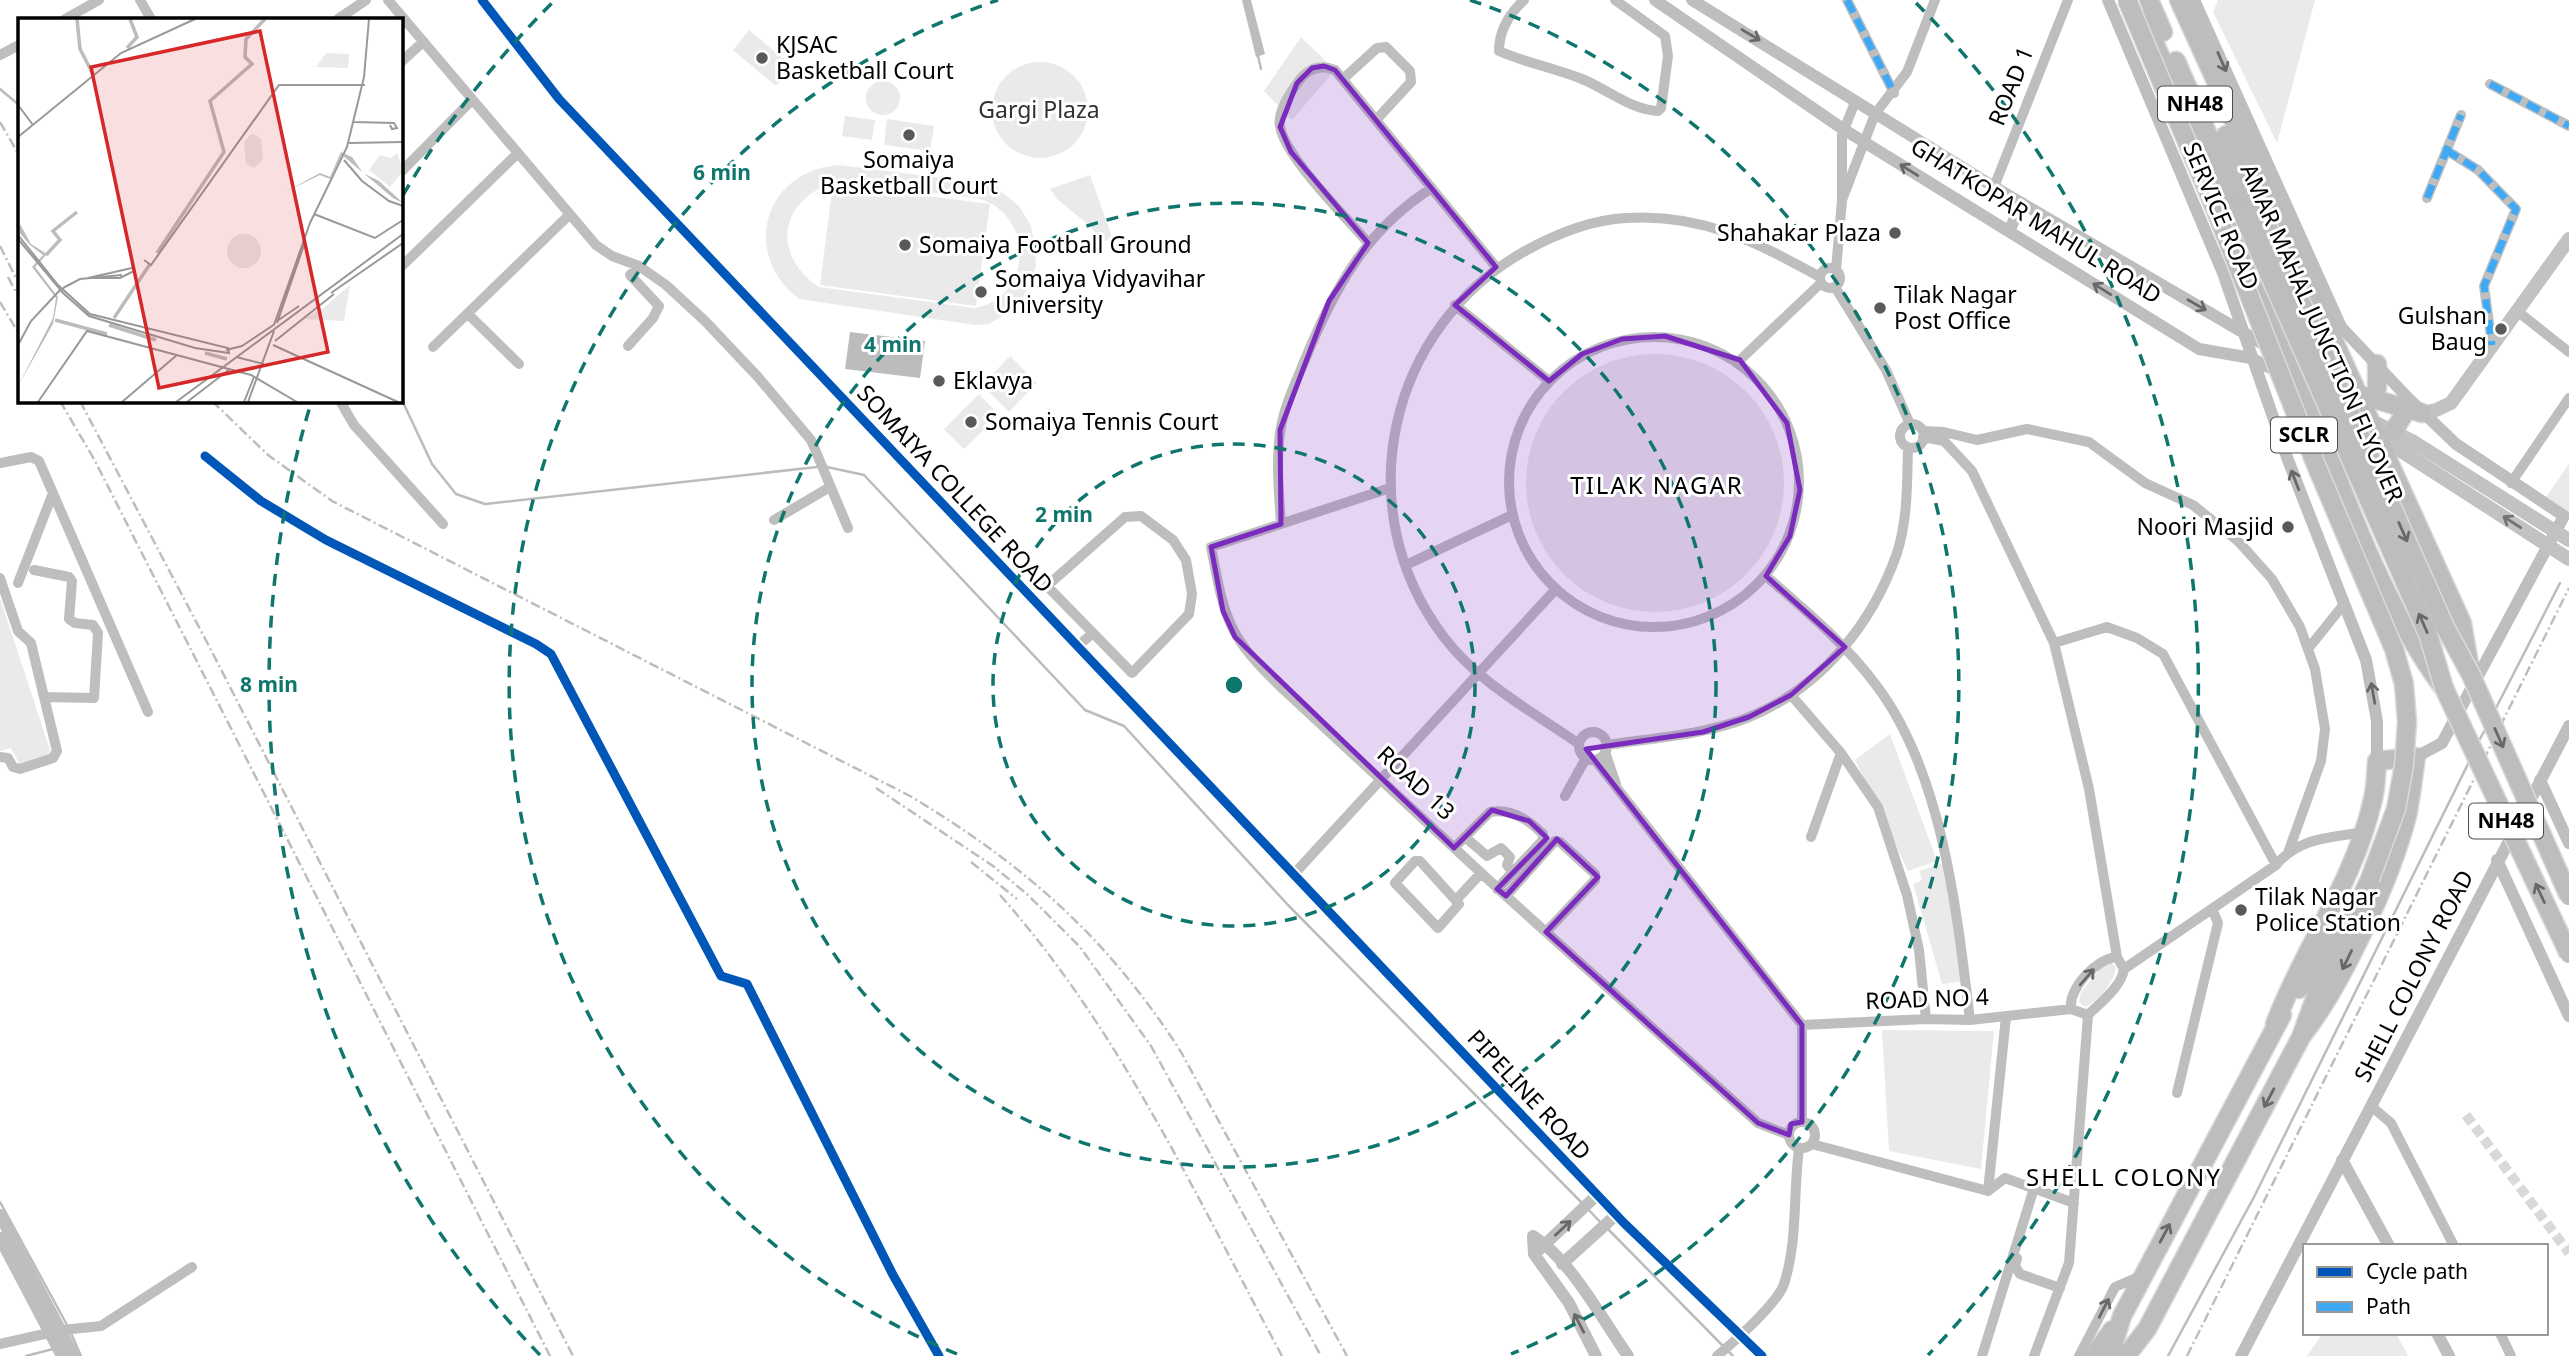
<svg xmlns="http://www.w3.org/2000/svg" width="2569" height="1356" font-family="'Noto Sans',sans-serif">
<style>
.green{fill:#eaeaea;fill-rule:evenodd}
.water{fill:#bcbcbc}
.lines{fill:none;stroke-linecap:round;stroke-linejoin:round}
.stream{stroke:#bcbcbc;stroke-width:2.5}
.minor-tunnel{stroke:#d9d9d9;stroke-width:10;stroke-dasharray:10 5;stroke-linecap:butt}
.trunk-casing{stroke:#dbdbdb;stroke-width:21}
.minor{stroke:#bebebe;stroke-width:10}
.tertiary{stroke:#bebebe;stroke-width:12}
.secondary{stroke:#c2c2c2;stroke-width:14}
.trunk{stroke:#bdbdbd;stroke-width:18}
.rail{stroke:#bdbdbd;stroke-width:2.5;stroke-dasharray:10 3.5 2 3.5;stroke-linecap:butt}
.trunk-bridge-casing{stroke:#dbdbdb;stroke-width:21;stroke-linecap:butt}
.secondary-bridge{stroke:#c2c2c2;stroke-width:14}
.trunk-bridge{stroke:#bdbdbd;stroke-width:18}
.quiet{stroke:#3fa9f5;stroke-width:7;stroke-dasharray:14 7;stroke-linecap:butt}
.cycleway-casing{stroke:#fff;stroke-width:13}
.cycleway{stroke:#0057b8;stroke-width:9}
.oneway{stroke:#686868}
.oneway2{stroke:#747474}
.marked{fill:#7b2cbf;fill-opacity:0.2;stroke:#7b2cbf;stroke-width:5;stroke-linejoin:round}
.ring{fill:none;stroke:#0f766e;stroke-width:3.5;stroke-dasharray:12 9}
.poi-dot{fill:#595959;stroke:#fff;stroke-width:2.5}
.labels{text-anchor:middle;stroke-width:6;stroke-linejoin:round;paint-order:stroke}
.shield{fill:#fff;stroke:#4c4c4c;stroke-width:2}
.shield-label{font-size:21px;font-weight:bold;fill:#000}
.poi-label{font-size:23px;fill:#000;stroke:#fff;text-anchor:start}
.street-label{font-size:23px;fill:#000;stroke:#fff}
.park-label{font-size:23px;fill:#303030;stroke:#fff}
.neighbourhood-label{font-size:24px;letter-spacing:2px;fill:#000;stroke:#fff}
.inset-river{fill:none;stroke:#bcbcbc;stroke-width:3.5}
.inset-road{fill:none;stroke:#999;stroke-width:2}
.view{fill:#d62828;fill-opacity:0.15;stroke:#d62828;stroke-width:3.5}
.inset-edge{fill:none;stroke:#000;stroke-width:3.5}
.centre{fill:#0f766e;stroke:#fff;stroke-width:3.5}
.ring-label{font-size:21px;text-anchor:middle;font-weight:bold;fill:#0f766e;stroke:#fff;stroke-width:6;stroke-linejoin:round;paint-order:stroke}
</style>
<rect width="100%" height="100%" fill="#fff"/>
<path class="green" d="M2218 0H2315L2277 143 2213 12Z
M749 30 792 66 776 86 733 50Z
M1301 37 1335 70 1292 120 1264 91Z
M992 110a48 48 0 1 1 96 0a48 48 0 1 1-96 0Z
M866 98a17 17 0 1 1 34 0a17 17 0 1 1-34 0Z
M845 116 875 120 872 140 842 136Z
M887 119 934 126 930 151 884 145Z
M839 165 983 183 997 188 1019 206 1030 224 1035 243 1036 265 1032 281 1020 301 1004 315 989 324 975 325 799 299C740 254 764 170 839 165ZM842 182 976 198C1034 211 1035 298 974 308L819 287C772 256 778 201 833 183L820 285 976 306 990 204 835 184Z
M1090 175 1112 237 1102 243 1091 227 1057 199 1050 189Z
M1526 483a129 129 0 1 1 258 0a129 129 0 1 1-258 0Z
M1010 356 1037 383 1009 412 982 385Z
M979 394 999 415 964 449 944 429Z
M2569 464V512L2546 497Z
M0 598 51 753 20 765 11 748 0 751Z
M1890 734 1937 861 1908 871 1855 760Z
M1943 863 1965 981 1942 984 1913 884 1922 880 1919 871Z
M2111 962 2116 967C2114 982 2099 1001 2085 1007L2079 1002 2081 992 2105 963Z
M1882 1030 1994 1031 1981 1169 1889 1151Z
M2323 1333H2396L2408 1356H2307Z"/>
<path class="water" d="M1242 0H1251L1265 54 1256 57Z
M850 332 925 341 920 378 845 369Z"/>
<g class="lines">
<path class="stream" d="M1258 56 1261 69
M0 89 19 105
M401 398 432 464 456 494 485 504 817 467
M827 467 864 475 1085 710 1124 726 1288 905 1583 1204
M2495 710 2560 583
M2477 744 2486 728
M0 1202 67 1325
M1587 1208 1602 1224
M1607 1228 1723 1346
M70 1331 81 1356
M1727 1350 1733 1356
M26 1356 53 1349
M2168 1356 2254 1197 2470 760"/>
<path class="minor-tunnel" d="M2466 1115 2569 1253"/>
<defs>
<path id="trunk" d="M2149 0 2163 32
M2179 0 2462 623 2470 670
M2144 19C2194 134 2246 248 2293 364 2335 468 2376 596 2442 686
M2176 61 2240 208
M2226 135 2256 201
M2377 364V388
M2357 394 2422 413
M2393 432 2408 408
M2299 989 2327 940
M2275 1024C2303 949 2354 882 2372 803 2376 790 2376 775 2377 761L2416 757C2413 777 2411 797 2407 816 2391 879 2341 987 2301 1037
M2094 1356 2112 1330
M2110 1356 2122 1316 2282 1015
M2126 1356 2147 1329 2301 1037 2324 974 2370 879"/>
</defs>
<use href="#trunk" class="trunk-casing"/>
<path class="minor" d="M140 0 151 19
M388 0 596 245 612 256 639 266 666 285 705 321 758 377 811 440 848 528
M1524 0C1509 14 1499 30 1499 51 1526 63 1555 68 1582 79 1607 89 1631 110 1658 111L1661 108 1668 56 1665 36 1615 0
M1847 0 1894 93
M65 19 99 0
M338 19 366 0
M0 55 19 45
M401 62 423 42
M1343 79 1377 48 1386 47 1410 71 1411 82 1376 120
M2490 84 2569 126
M2446 150 2478 170 2516 209 2484 286 2492 345
M401 172 472 100
M1994 187 2068 0
M2427 198 2461 115
M1842 200 1875 114 1907 72 1935 0
M1368 243C1347 218 1284 156 1280 126 1277 112 1290 93 1298 82 1308 68 1320 64 1335 70L1496 267
M401 267 517 154
M1820 278a10 10 0 1 1 20 0a10 10 0 1 1-20 0Z
M1836 270 1842 200V135L1855 102
M1835 287 1886 370 1910 424
M1455 305 1549 381
M2517 311 2569 352
M468 314 519 364
M1509 482a145 145 0 1 1 290 0a145 145 0 1 1-290 0Z
M628 346 653 318 659 306 630 275 639 266
M433 347 568 216
M1740 360 1821 283
M340 401 354 425 443 524
M1900 436a12 12 0 1 1 24 0a12 12 0 1 1-24 0Z
M1923 431 1944 432 1977 440 2027 429 2089 442 2145 483 2193 505 2238 541 2272 579 2300 627 2315 669 2325 729 2321 761 2289 850
M1923 437 1944 441 1972 471 2054 643 2089 789 2117 957 2124 969
M205 456 261 501 326 540 536 644 551 654 721 976 747 984 893 1275 939 1356
M0 463 31 457 39 461 148 712
M2511 483 2569 398
M1390 488 1211 547C1225 620 1227 636 1283 689L1506 896 1758 1123 1789 1135
M774 520 830 487
M1281 524C1279 494 1276 464 1280 433 1283 409 1295 384 1304 362 1333 291 1365 230 1432 188
M1406 565 1512 515
M34 570 69 577 72 581 69 619 75 623 93 625 98 633 94 698 44 697
M1766 576C1805 610 1845 643 1876 685 1943 773 1957 913 1970 1020
M0 578 18 631 31 643 57 751 53 758 20 769 13 767 8 758 0 757
M18 583 53 493
M2054 643 2107 627 2137 638 2163 654 2276 865
M1078 646 1093 633 1132 673 1189 614 1192 594 1186 560 1173 540 1141 516 1125 517 1047 586 1093 633
M2308 649 2344 604
M1791 695 1841 753 1878 807 1907 895 1919 950 1926 1019
M1579 746a14 14 0 1 1 28 0a14 14 0 1 1-28 0Z
M1579 744C1532 711 1478 683 1443 636 1347 508 1388 326 1527 250 1556 234 1592 220 1626 218 1702 213 1756 242 1820 277
M1606 745C1654 738 1703 735 1747 718 1820 689 1872 625 1897 553 1908 519 1907 482 1908 447
M1605 752 1616 784
M1595 760 1802 1025
M1565 796 1586 758
M1465 837 1487 856 1501 848 1510 857 1507 865 1513 872
M1811 837 1841 753
M1454 848 1490 812C1511 808 1529 820 1543 834V840L1497 889
M1415 861H1420L1459 904 1438 928 1395 883Z
M1294 874 1555 590
M1506 896 1555 841 1560 842 1595 874V880L1546 932
M1456 900 1481 873
M2124 969 2276 865C2299 837 2330 838 2364 832
M2071 1009C2068 988 2097 958 2117 957
M1802 1025 1926 1019 1970 1020 2071 1009 2088 1015C2101 1002 2122 986 2124 969
M1802 1025V1122
M2177 1093 2218 923 2212 909
M2371 1106 2391 1123 2454 1246
M1789 1135a13 13 0 1 1 26 0a13 13 0 1 1-26 0Z
M1812 1144 1988 1191
M1988 1191 2006 1017
M1988 1191 2005 1178 2074 1203
M1616 1215 1762 1356
M2017 1258 2015 1266 2020 1274 2060 1288
M2500 1333 2511 1356
M0 1344 62 1330 101 1326 192 1267
M1717 1356C1734 1342 1777 1304 1784 1284 1798 1241 1793 1193 1799 1149
M1982 1356 2034 1188
M2034 1356 2069 1263 2088 1015
M2079 1356 2115 1287 2143 1275"/>
<path class="tertiary" d="M482 0 559 99 1616 1215 1562 1264
M1655 0 1843 129 2199 349 2251 358 2282 374
M1692 0 1994 187 2270 348
M2108 0 2223 273 2288 460 2366 660 2377 721V761
M2194 0 2341 327 2408 398 2456 444 2564 516 2442 743 2416 757
M2009 231 2022 203
M2540 780 2569 843
M2497 860 2569 1016
M2342 1160 2389 1246
M0 1215 74 1356
M1533 1236C1571 1260 1602 1319 1628 1356
M1533 1236 1534 1254 1569 1303 1596 1356
M0 1238 62 1356
M1539 1250 1597 1195
M2437 1333 2449 1356
M2241 1356 2569 726"/>
<path class="secondary" d="M2422 413 2436 410 2451 403 2569 239
M2366 418 2412 441
M2377 437 2406 454"/>
<use href="#trunk" class="trunk"/>
<path class="rail" d="M0 122 19 155
M0 246 19 284
M8 277 19 298
M0 302 19 334
M60 401 94 459 550 1356
M80 401 211 650 573 1356
M212 401 268 455 332 501 910 796C1025 865 1108 938 1181 1052L1347 1356
M876 788 993 866 1028 895 1080 947 1151 1046 1321 1356
M971 862 1017 899
M1000 895C1120 1030 1197 1198 1282 1356
M2187 1356 2569 588"/>
<defs>
<path id="trunk-bridge" d="M2127 0 2216 211 2316 465 2394 649 2404 684 2407 722 2404 765 2396 809 2370 879
M2256 201 2445 627 2471 675 2569 896
M2240 208 2428 634 2444 688 2569 954"/>
</defs>
<use href="#trunk-bridge" class="trunk-bridge-casing"/>
<path class="secondary-bridge" d="M2412 441 2569 540
M2406 454 2569 559"/>
<use href="#trunk-bridge" class="trunk-bridge"/>
<path class="quiet" d="M1847 0 1894 93
M2490 84 2569 126
M2446 150 2478 170 2516 209 2484 286 2492 345
M2427 198 2461 115"/>
<defs>
<path id="cycleway" d="M482 0 559 99 1624 1223 1762 1356
M205 456 261 501 326 540 536 644 551 654 721 976 747 984 893 1275 939 1356"/>
</defs>
<use href="#cycleway" class="cycleway-casing"/>
<use href="#cycleway" class="cycleway"/>
</g>
<defs><path id="oneway-shaft" d="M-6 0H5M1.5-3L5.5 0L1.5 3" fill="none" stroke-width="1.6" stroke-linecap="round" stroke-linejoin="round" transform="scale(1.75)"/></defs>
<g class="oneway">
<use href="#oneway-shaft" transform="translate(1751 35) rotate(31)"/>
<use href="#oneway-shaft" transform="translate(2222 62) rotate(66)"/>
<use href="#oneway-shaft" transform="translate(1909 170) rotate(-148)"/>
<use href="#oneway-shaft" transform="translate(2102 289) rotate(-148)"/>
<use href="#oneway-shaft" transform="translate(2197 305) rotate(30)"/>
<use href="#oneway-shaft" transform="translate(2295 480) rotate(-111)"/>
<use href="#oneway-shaft" transform="translate(2403 532) rotate(66)"/>
<use href="#oneway-shaft" transform="translate(2423 623) rotate(-114)"/>
<use href="#oneway-shaft" transform="translate(2373 693) rotate(-100)"/>
<use href="#oneway-shaft" transform="translate(2499 738) rotate(66)"/>
<use href="#oneway-shaft" transform="translate(2540 893) rotate(-115)"/>
<use href="#oneway-shaft" transform="translate(2347 960) rotate(116)"/>
<use href="#oneway-shaft" transform="translate(2087 977) rotate(-49)"/>
<use href="#oneway-shaft" transform="translate(2269 1098) rotate(118)"/>
<use href="#oneway-shaft" transform="translate(1563 1228) rotate(-43)"/>
<use href="#oneway-shaft" transform="translate(2165 1233) rotate(-62)"/>
<use href="#oneway-shaft" transform="translate(2104 1308) rotate(-63)"/>
<use href="#oneway-shaft" transform="translate(1579 1323) rotate(-117)"/>
</g>
<use class="oneway2" href="#oneway-shaft" transform="translate(2512 522) rotate(-147)"/>
<path class="marked" d="M1324 66 1335 70 1496 267 1455 305 1549 381 1582 354 1622 339 1665 336 1740 360 1787 423 1800 490 1790 536 1766 576 1845 647 1791 695 1749 717 1703 732 1586 749 1802 1025V1122L1791 1124 1789 1135 1758 1123 1546 932 1598 877 1557 839 1506 896 1497 889 1547 838 1529 821 1492 810 1454 848 1235 637 1223 611 1211 547 1281 524 1280 430 1329 301 1368 243 1291 152 1280 127 1297 83 1312 68Z"/>
<g class="ring">
<circle cx="1234" cy="685" r="241"/>
<circle cx="1234" cy="685" r="482"/>
<path d="M957 1354A724 724 0 0 1 998 0M1470 0A724 724 0 0 1 1511 1354"/>
<path d="M540 1355A965 965 0 0 1 311 403M403 195A965 965 0 0 1 552 3M1916 3A965 965 0 0 1 1928 1355"/>
</g>
<g class="poi-dot">
<circle cx="762" cy="58" r="7"/>
<circle cx="909" cy="135" r="7"/>
<circle cx="1895" cy="233" r="7"/>
<circle cx="905" cy="245" r="7"/>
<circle cx="981" cy="292" r="7"/>
<circle cx="1880" cy="308" r="7"/>
<circle cx="2501" cy="329" r="7"/>
<circle cx="939" cy="381" r="7"/>
<circle cx="971" cy="422" r="7"/>
<circle cx="2288" cy="527" r="7"/>
<circle cx="2241" cy="910" r="7"/>
</g>
<g class="labels">
<g class="shield">
<rect x="2158" y="86.5" width="74" height="35" rx="5"/>
<rect x="2271" y="417.5" width="66" height="35" rx="5"/>
<rect x="2469" y="803.5" width="74" height="35" rx="5"/>
</g>
<g class="shield-label">
<text x="2195" y="111">NH48</text>
<text x="2304" y="442">SCLR</text>
<text x="2506" y="828">NH48</text>
</g>
<g class="poi-label">
<text x="776" y="53">KJSAC<tspan x="776" dy="26">Basketball Court</tspan></text>
<text x="909" y="168" text-anchor="middle">Somaiya<tspan x="909" dy="26">Basketball Court</tspan></text>
<text x="1881" y="241" text-anchor="end">Shahakar Plaza</text>
<text x="919" y="253">Somaiya Football Ground</text>
<text x="995" y="287">Somaiya Vidyavihar<tspan x="995" dy="26">University</tspan></text>
<text x="1894" y="303">Tilak Nagar<tspan x="1894" dy="26">Post Office</tspan></text>
<text x="2487" y="324" text-anchor="end">Gulshan<tspan x="2487" dy="26">Baug</tspan></text>
<text x="953" y="389">Eklavya</text>
<text x="985" y="430">Somaiya Tennis Court</text>
<text x="2274" y="535" text-anchor="end">Noori Masjid</text>
<text x="2255" y="905">Tilak Nagar<tspan x="2255" dy="26">Police Station</tspan></text>
</g>
<g class="street-label">
<text transform="translate(2011 86) rotate(-68)" y="8">ROAD 1</text>
<text transform="translate(2221 216) rotate(67)" y="8">SERVICE ROAD</text>
<text transform="translate(2036 221) rotate(32)" y="8">GHATKOPAR MAHUL ROAD</text>
<text transform="translate(2322 333) rotate(66)" y="8">AMAR MAHAL JUNCTION FLYOVER</text>
<text transform="translate(955 489) rotate(47)" y="8">SOMAIYA COLLEGE ROAD</text>
<text transform="translate(1416 783) rotate(43)" y="8">ROAD 13</text>
<text transform="translate(2414 976) rotate(-63)" y="8">SHELL COLONY ROAD</text>
<text transform="translate(1927 999) rotate(-2)" y="8">ROAD NO 4</text>
<text transform="translate(1529 1095) rotate(47)" y="8">PIPELINE ROAD</text>
</g>
<g class="park-label">
<text x="1039" y="118">Gargi Plaza</text>
</g>
<g class="neighbourhood-label">
<text x="1657" y="494">TILAK NAGAR</text>
<text x="2124" y="1186">SHELL COLONY</text>
</g>
</g>
<g transform="translate(18 18)">
<rect width="385" height="385" fill="#fff"/>
<path d="M308 35 331 36 330 50 298 49ZM234 115 243 121 245 141 236 150 228 145 226 124ZM379 135 385 153 372 169 351 152 362 137 373 140ZM209 233a17 17 0 1 1 34 0a17 17 0 1 1-34 0ZM332 267 326 303 285 301 306 290Z" fill="#eaeaea"/>
<path d="M323 134 334 139 345 155 361 163 385 185 375 180 324 137 312 161 302 157 269 173 302 155 312 159ZM2 206 13 226 29 236 17 249 40 279 35 306 0 368 35 300 38 280 14 249 25 237 12 227 0 213Z" fill="#bcbcbc"/>
<path class="inset-river" d="M59 1 62 31 75 56M109 30 119 19 112 1M139 235 206 134 192 83 234 46 227 39 228 21 247 1M28 237 42 222 35 213 59 194M96 300 132 246M37 302 89 316M91 307 138 322M187 335 209 341"/>
<path class="inset-road" d="M0 87 15 107M336 104 376 105 379 110 374 111 372 107M0 119 103 35 177 1M331 125 385 124M326 142 344 163 371 183 385 188M296 196 357 220 385 202M0 217 40 267 72 296 210 330 211 335 177 330 71 298 45 275 0 221M126 242 133 247 261 67H347M114 250 70 260H102L116 253M45 270 62 261 104 257M313 275 385 225M259 303 281 288M259 305 287 224M256 307 292 205 329 129 346 59 351 1M257 323 316 276M0 327 13 303 43 271M255 327 380 384M208 332 224 328 257 306M218 339 246 346M20 384 69 313 233 357 279 384M104 384 159 337M158 384 385 216M169 384 212 351M226 384 236 359M230 384 256 313"/>
<path class="view" d="M242 13 310 334 141 370 73 49Z"/>
<rect width="385" height="385" class="inset-edge"/>
</g>
<circle cx="1234" cy="685" r="10" class="centre"/>
<g class="ring-label">
<text x="722" y="180">6 min</text>
<text x="893" y="352">4 min</text>
<text x="1064" y="522">2 min</text>
<text x="269" y="692">8 min</text>
</g>
<rect x="2303" y="1244" width="245" height="91" fill="#ffffff" stroke="#999999" stroke-width="2"/>
<rect x="2317" y="1267" width="35" height="10" fill="#0057b8" stroke="#999999" stroke-width="2"/>
<text x="2366" y="1279" font-size="21" fill="#000000">Cycle path</text>
<rect x="2317" y="1302" width="35" height="10" fill="#3fa9f5" stroke="#999999" stroke-width="2"/>
<text x="2366" y="1314" font-size="21" fill="#000000">Path</text>
</svg>
